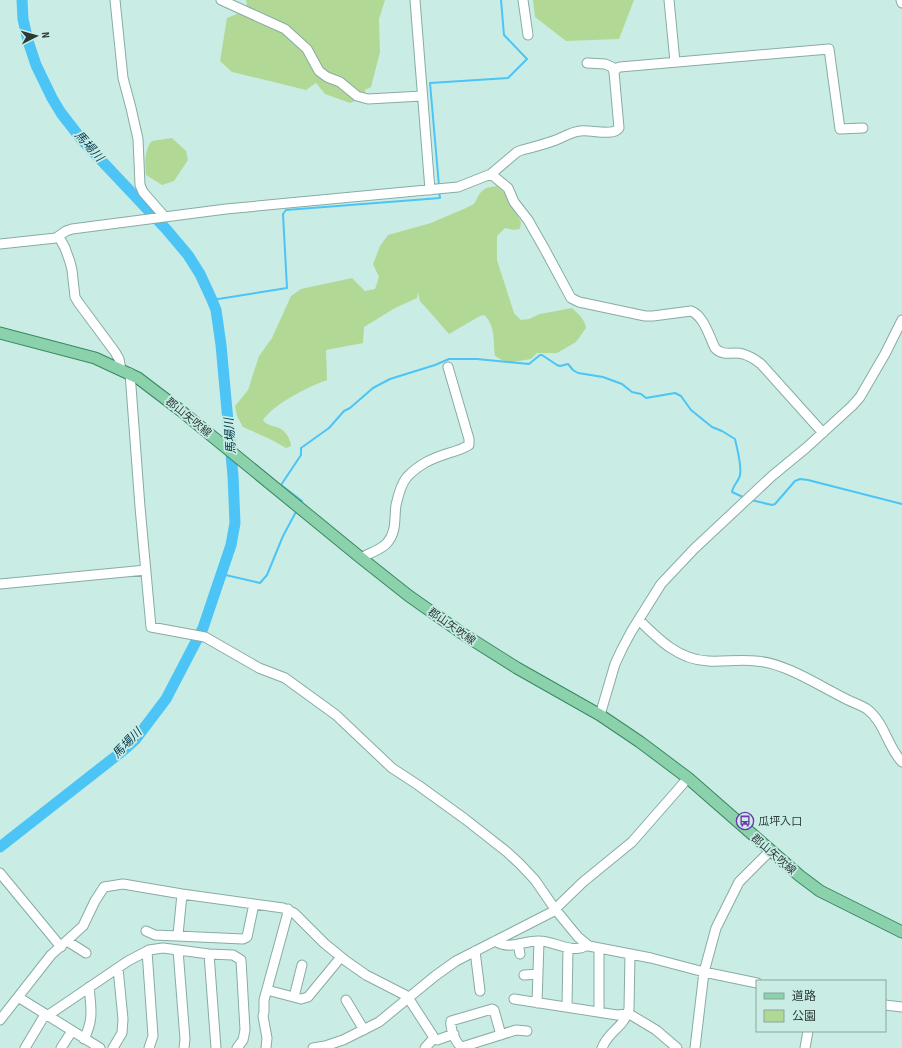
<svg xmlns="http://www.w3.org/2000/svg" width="902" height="1048" font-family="'Sofia Sans Condensed','Noto Sans JP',sans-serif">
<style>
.green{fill:#b2d895}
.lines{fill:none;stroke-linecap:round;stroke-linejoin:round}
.stream{stroke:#4cc4f5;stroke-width:2}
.river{stroke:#4cc4f5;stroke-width:11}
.minor-casing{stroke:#88aba4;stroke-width:11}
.major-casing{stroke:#38895f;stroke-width:13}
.minor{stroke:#fff;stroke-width:9}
.major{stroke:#8bd1ac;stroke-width:11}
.labels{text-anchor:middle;stroke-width:3.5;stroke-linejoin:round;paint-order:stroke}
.street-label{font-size:11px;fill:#2c3a37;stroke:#c9ede5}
.poi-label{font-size:11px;fill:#2c3a37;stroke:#c9ede5;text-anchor:start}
.water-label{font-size:12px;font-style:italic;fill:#00374b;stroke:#c9ede5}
</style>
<rect width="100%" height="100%" fill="#c9ede5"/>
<path class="green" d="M246 0H385L379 19 380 52 371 87 365 90V97L350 103 325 94 316 83 306 90 232 72 220 61 227 18 242 12 247 4Z
M533 0H634L619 39 566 41 535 17Z
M172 138 186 151 188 160 174 181 162 185 146 175C145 165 144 149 152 141Z
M497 186 504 192 521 222 520 229 514 230 505 228 497 236V260L514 313 521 320 529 319 540 314 572 308C578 314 585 319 586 328L576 342 557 353H537L531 359 507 363 495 356C493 341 496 326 484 315L480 316 449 334 420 301 418 292 417 298 395 308 364 327 363 343 326 350 327 380C308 387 275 403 263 420 268 427 275 425 281 429 286 432 291 440 291 446L286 448 270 439 243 427 237 416 235 406 248 390 259 356 272 338 291 296 301 289 352 278 365 291 375 289 379 277 373 264 380 246 388 235 431 223 466 208 474 204 480 193 486 188Z"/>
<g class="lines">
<path class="stream" d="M439 186 430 83 508 78 527 59 504 35 501 0
M212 300 287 288 283 214 286 210 440 198 439 192
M751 500 772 505 775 504 795 481 800 479 808 480 902 504
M300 504 302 501 281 485 301 455V448L329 428 344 411 350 408 373 388 390 379 435 365 449 359H477L529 364 540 355H542L557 365 560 366 568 364 573 370 578 373 603 377 622 384 632 392 641 394 646 398 675 393 681 396 691 410 712 427 722 431 735 439C737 449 742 465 740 475 739 481 733 485 732 492L745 498
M221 574 260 583 267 575 283 536 297 510"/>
<path class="river" d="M0 847 125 749 135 740 166 699 203 628 231 545 235 523 233 476 221 345 216 310 212 300 200 274 188 255 166 229 82 140 61 113 52 98 36 65 28 41 23 19 22 0"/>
<defs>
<path id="minor" d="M115 0 123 78 131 108 138 139 140 185 143 192 164 216
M221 0 285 29 307 49 319 71 327 77 340 82 357 96 368 99 422 96
M415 0 430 190
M523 0 528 35
M669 0 675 62
M901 0 902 3
M614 72 617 68 620 67 829 49 840 129 863 128
M491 174 508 188 514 202 528 220 544 248 571 298 579 302 645 316H653L691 311C704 316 709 336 715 348 723 357 734 351 743 354 750 356 756 360 761 364L823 433
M59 237 65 248 70 262 72 270 75 297 78 302 115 352 119 359 121 370
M0 244 56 238 66 231 72 229 226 209 458 187 491 174 517 152 522 150C534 147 545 144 556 140 564 137 571 132 580 131 590 129 613 137 619 128L614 72 612 67 605 64 587 63
M130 373 140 507 151 627 205 637 259 668 285 678 336 715 392 768 418 785 465 819 507 852 520 864 535 880 555 909 578 937 589 946 651 958 704 972 757 983
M361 558C369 553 381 550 387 543 397 532 394 518 396 505 398 496 401 484 407 477 419 464 433 458 449 453 456 451 463 449 469 445V439L448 367
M0 584 146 570
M639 620C658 639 679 660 708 661 724 662 740 659 756 661 786 663 821 687 848 700 854 703 861 705 867 709 885 723 887 746 902 762
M600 715 615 664 622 649 631 632 661 584 694 549 772 476 806 448 852 406 860 397 885 354 902 320
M0 873 61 947
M146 931 155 935 243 939 247 937 254 904
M178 935 182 894
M67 941 86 953
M495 941C511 951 523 940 540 941 554 941 574 955 587 945
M518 944 520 954
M178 950 185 1039 184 1048
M147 951 153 1036 149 1048
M475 951 480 991
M209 954 216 1048
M524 975 538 974
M267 990 301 999 308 997 341 957
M18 997 100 1048
M294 997 302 965
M514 999 617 1015 627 1014 631 1015 656 1030 677 1048
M346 1000 364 1030
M537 1003 539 941
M885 1005 902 1007
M567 1007 568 948
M599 1012V949
M0 1020 51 955 83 926 95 901 104 887 123 884 182 894 283 908 294 913 324 943 346 961 366 975 407 996 433 1036V1039L425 1048
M501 1035 494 1010 492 1009 451 1021C450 1028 455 1043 462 1047L516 1030 527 1031
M84 1039C94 1019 91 1008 89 987
M433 1039 437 1040 454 1034
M25 1048 43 1018 47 1016 128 961 149 950 163 948 209 954 233 955 241 960 245 1030 243 1040 237 1048
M61 1048 72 1031
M113 1048 122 1033 123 1019 118 968
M266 1048 267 1038 263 1016 264 1012V1000L287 916 288 909
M313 1048 325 1046 343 1040 379 1022 435 976 456 961 552 912 583 882 632 842 688 778
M602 1048C609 1030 623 1029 629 1009L630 954
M695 1048 704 972 716 928 739 882 770 851
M805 1048 808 1031"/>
<path id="major" d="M0 333 95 358 138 378 180 410 361 558 409 596 463 634 517 668 600 715 640 742 688 778 800 876 820 891 902 932"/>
</defs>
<use href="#minor" class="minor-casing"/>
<use href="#major" class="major-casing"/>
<use href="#minor" class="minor"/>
<use href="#major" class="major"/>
</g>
<defs>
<symbol id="bus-ring" viewBox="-11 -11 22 22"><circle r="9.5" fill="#c9ede5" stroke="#6f37ad" stroke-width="1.5"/><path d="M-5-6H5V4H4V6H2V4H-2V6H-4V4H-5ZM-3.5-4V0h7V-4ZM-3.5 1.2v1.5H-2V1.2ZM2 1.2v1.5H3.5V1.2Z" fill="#6f37ad"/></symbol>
</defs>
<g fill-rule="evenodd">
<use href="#bus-ring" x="735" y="811" width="20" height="20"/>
</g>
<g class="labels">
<g class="street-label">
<text transform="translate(189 417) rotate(39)" y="4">郡山矢吹線</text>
<text transform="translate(452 626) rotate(35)" y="4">郡山矢吹線</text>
<text transform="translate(774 854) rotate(41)" y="4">郡山矢吹線</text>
</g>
<g class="poi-label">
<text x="758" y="825">瓜坪入口</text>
</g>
<g class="water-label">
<text transform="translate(89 146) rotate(48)" y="4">馬場川</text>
<text transform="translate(230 436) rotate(-94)" y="4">馬場川</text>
<text transform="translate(127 743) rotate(-46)" y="4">馬場川</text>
</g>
</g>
<rect x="756" y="980" width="130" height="52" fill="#c9ede5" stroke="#8aa59f"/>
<rect x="764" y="993" width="20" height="6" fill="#8bd1ac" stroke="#8aa59f"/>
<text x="792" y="1000" font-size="12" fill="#2c3a37">道路</text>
<rect x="764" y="1010" width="20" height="12" fill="#b2d895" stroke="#8aa59f"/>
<text x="792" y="1020" font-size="12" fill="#2c3a37">公園</text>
<g transform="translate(36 36) rotate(84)" stroke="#c9ede5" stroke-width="3" paint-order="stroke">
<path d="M0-3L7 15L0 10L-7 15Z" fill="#2c3a37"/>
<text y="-6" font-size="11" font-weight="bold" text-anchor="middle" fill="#2c3a37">N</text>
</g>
</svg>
